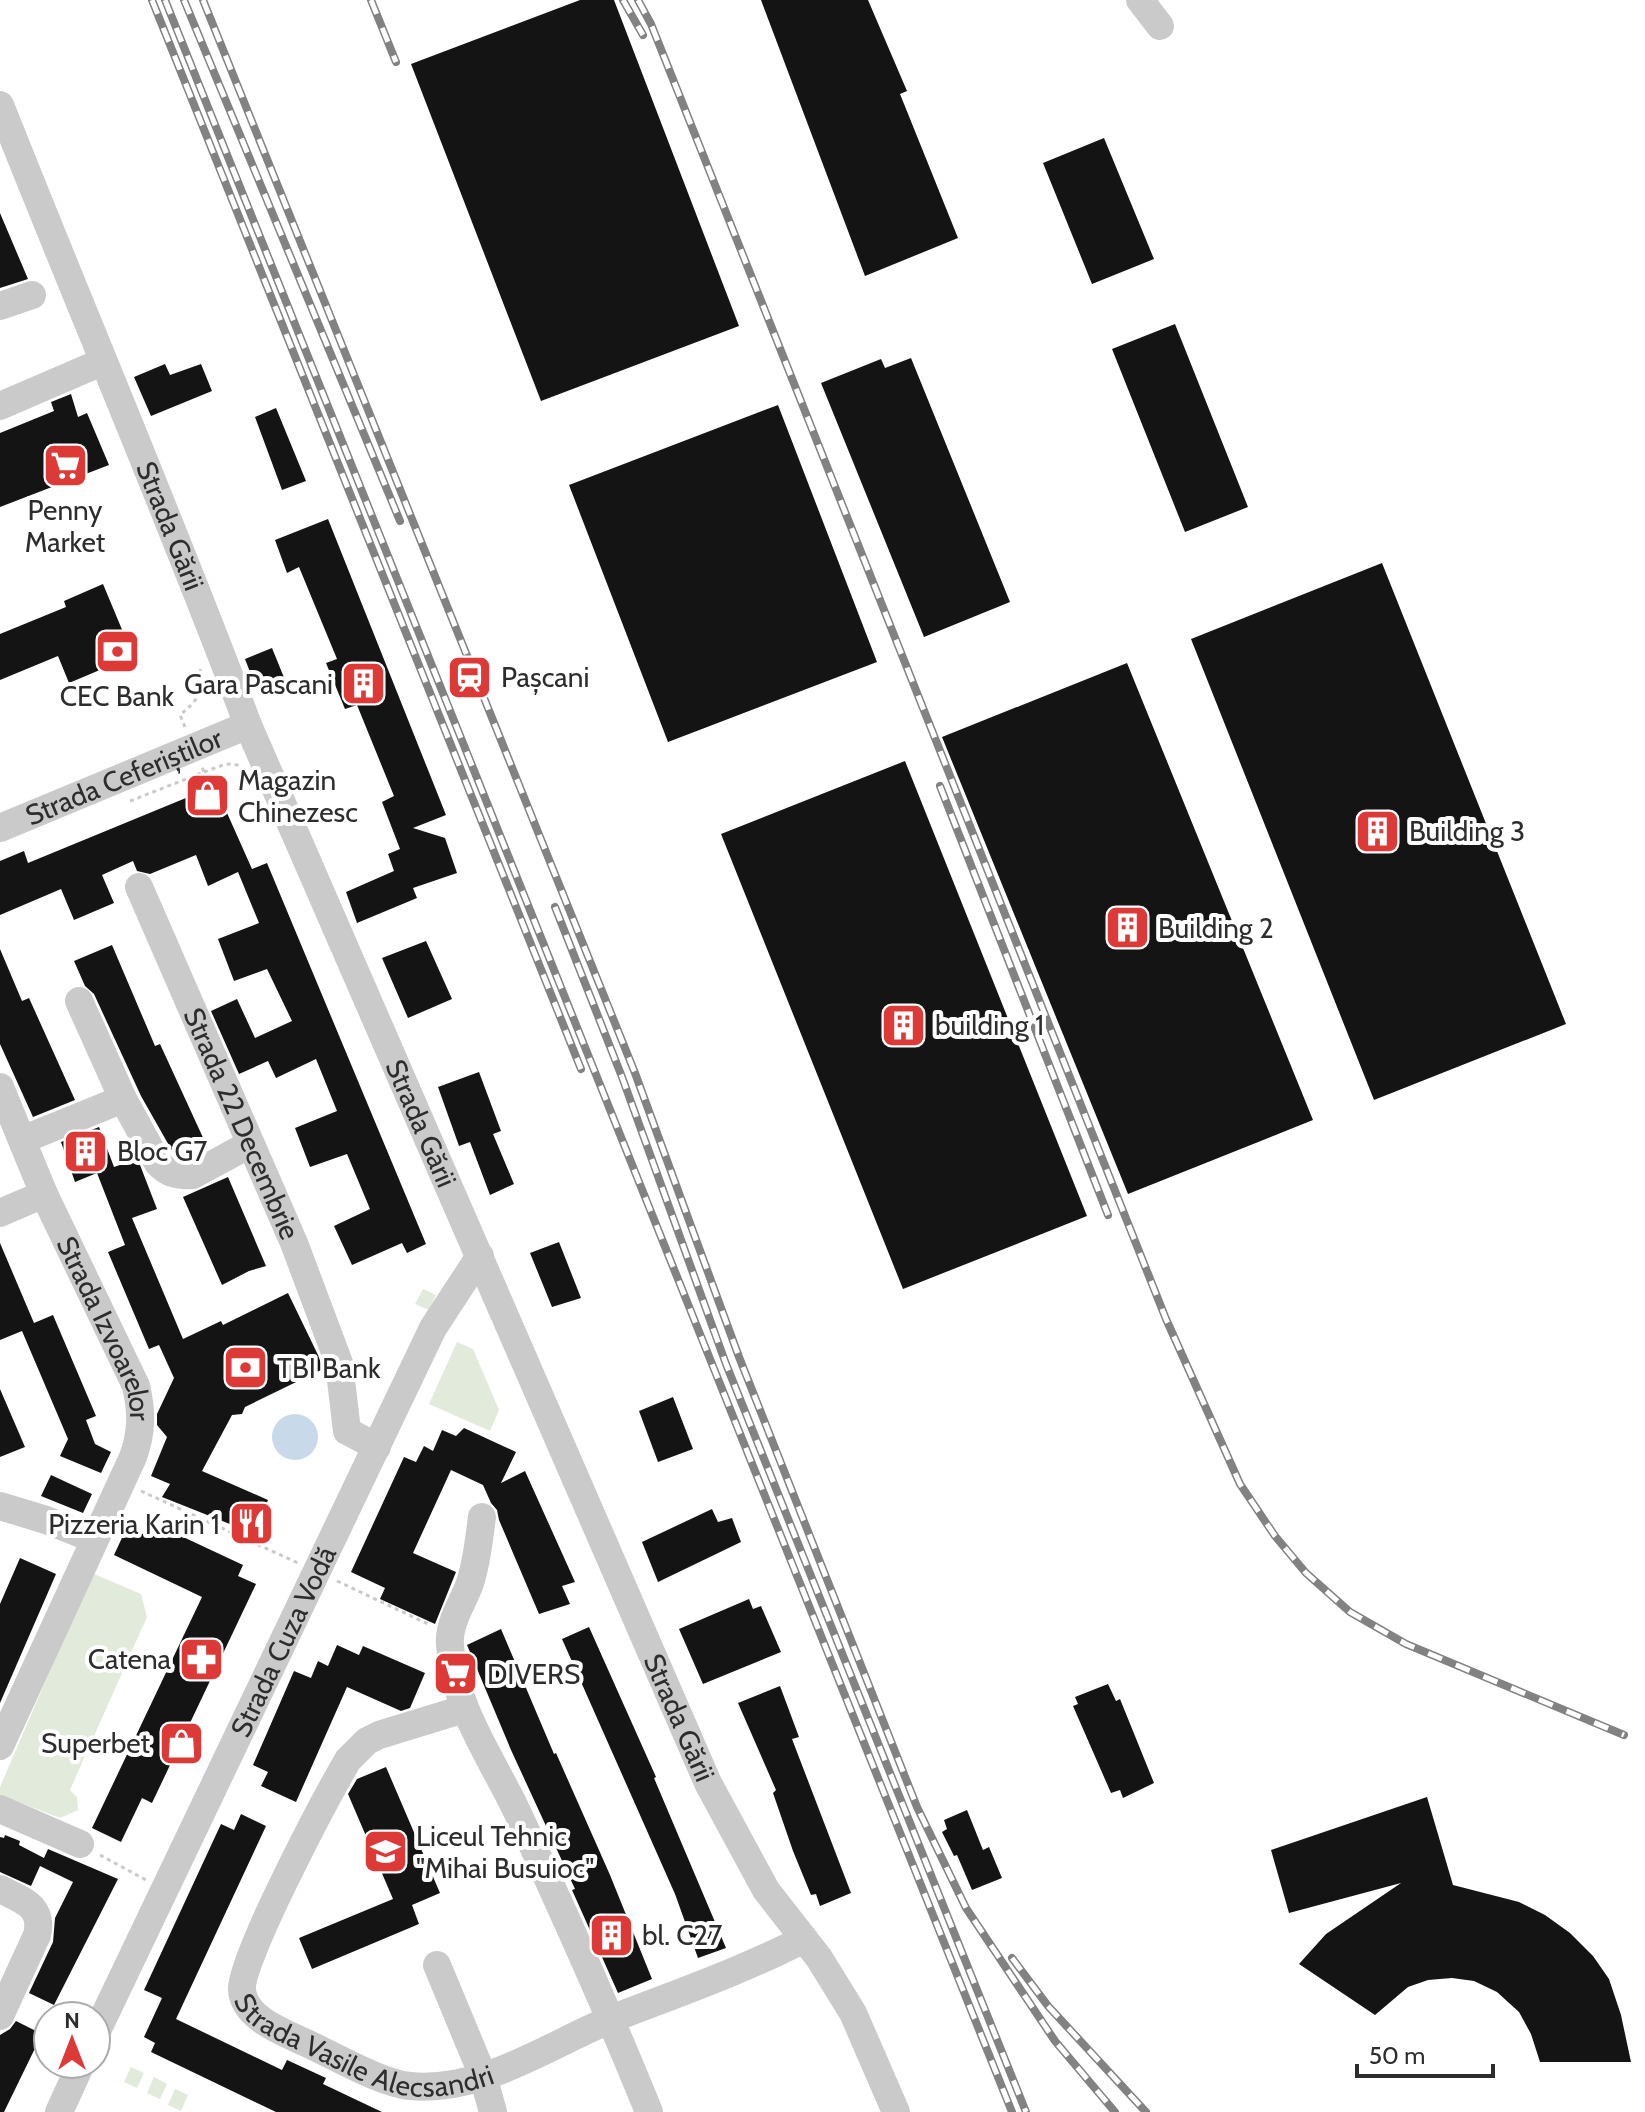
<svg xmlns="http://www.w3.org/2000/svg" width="1645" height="2112" font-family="Cabin,sans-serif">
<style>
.green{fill:#e2eadb}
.water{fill:#c8d9e9}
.building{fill:#141414}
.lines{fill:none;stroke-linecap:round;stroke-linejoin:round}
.path{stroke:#cacaca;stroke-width:3;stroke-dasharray:4 4;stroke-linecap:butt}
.minor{stroke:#cacaca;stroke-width:28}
.rail-casing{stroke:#828282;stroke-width:8}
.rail{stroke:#fff;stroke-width:5;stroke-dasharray:15;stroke-linecap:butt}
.labels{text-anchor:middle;stroke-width:8;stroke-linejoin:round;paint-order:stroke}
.poi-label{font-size:28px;fill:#2d2d2d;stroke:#fff;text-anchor:start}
.street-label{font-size:28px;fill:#2d2d2d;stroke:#fff}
</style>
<rect width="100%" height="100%" fill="#fff"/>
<path class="green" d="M423 1289 436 1295 429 1310 415 1304Z
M457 1342 473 1349 499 1410 490 1431 429 1404Z
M92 1573 141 1594 147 1617 70 1790 77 1797 78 1810 60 1818 0 1795V1787Z
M131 2067 144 2073 137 2088 124 2082Z
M154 2077 167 2084 160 2099 147 2093Z
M175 2089 188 2095 181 2111 168 2105Z"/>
<path class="water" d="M272 1437a23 23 0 1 1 46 0a23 23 0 1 1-46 0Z"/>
<path class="building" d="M580 0H614L739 326 541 401 411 64Z
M761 0H868L907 91 900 94 958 238 865 276Z
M1104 138 1154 259 1092 284 1043 163Z
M0 213 28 279 0 288Z
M1175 324 1248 507 1185 532 1112 349Z
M911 358 1010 602 924 637 821 383 881 359 885 368Z
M165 364 170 375 201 364 212 391 151 416 134 377Z
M71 394 78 417 87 413 109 465 0 507V433L54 411 51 402Z
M778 405 877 662 668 742 569 485Z
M276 408 306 481 282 490 255 417Z
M328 519 446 815 413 828 445 838 457 873 413 888 417 898 357 923 346 892 394 871 388 854 400 849 382 802 394 796 357 705 345 709 326 663 337 659 299 567 287 573 275 540Z
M1382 563 1566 1024 1374 1100 1191 639Z
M103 584 133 656 69 683 58 656 0 680V634L66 607 64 601Z
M272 648 285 680 257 690 245 659Z
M1127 663 1313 1120 1128 1194 942 737Z
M905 761 1087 1216 903 1289 721 834Z
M215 786 252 869 267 863 426 1244 407 1253 402 1243 352 1265 334 1226 370 1209 347 1154 310 1167 295 1128 337 1111 316 1059 276 1078 268 1061 239 1074 211 1011 237 999 255 1038 292 1021 267 969 234 981 218 939 259 923 238 872 208 886 196 855 150 874 137 871 133 861 102 875 114 903 74 920 61 889 0 915V861L24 851 28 863Z
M426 941 452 999 408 1018 382 958Z
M112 945 155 1046 160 1044 205 1142 175 1156 141 1096 94 994 85 986 74 961Z
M0 949 22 1001 29 998 75 1100 33 1117 0 1044Z
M479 1072 501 1131 493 1134 514 1184 490 1195 470 1142 459 1146 438 1087Z
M99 1127 114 1167 137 1159 140 1165 157 1209 132 1218 183 1339 221 1321 223 1325 288 1293 318 1355 323 1369 245 1407 242 1414 232 1415 202 1471 268 1500 255 1534 162 1497 170 1484 151 1476 167 1437 157 1425V1414L174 1378 159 1345 149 1349 108 1252 125 1245 97 1173 75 1182 61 1142Z
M228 1177 266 1266 249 1271 222 1285 183 1197Z
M559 1242 581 1298 552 1307 530 1253Z
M0 1243 34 1323 53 1315 96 1416 86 1420 95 1444 111 1452 101 1473 60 1456 68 1439 22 1331 0 1340Z
M0 1389 25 1447 0 1457Z
M673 1397 693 1449 658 1462 639 1411Z
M464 1428 516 1452 501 1483 525 1471 575 1582 562 1586 570 1604 539 1614 499 1520 497 1510 491 1503 483 1485 451 1470 413 1553 456 1572 435 1624 380 1599 385 1588 351 1572 404 1457 416 1462 424 1446 433 1451 442 1430 456 1436Z
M51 1475 92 1494 83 1513 41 1496Z
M712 1509 718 1522 732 1518 741 1542 658 1582 642 1542Z
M149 1521 243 1565 238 1576 256 1584 152 1803 142 1798 121 1842 92 1828 202 1597 114 1555 127 1527 143 1534Z
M20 1558 56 1574 0 1703V1604Z
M749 1599 753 1609 761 1606 781 1652 703 1684 679 1629Z
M589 1627 656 1777 654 1778 726 1948 698 1958 675 1894 562 1639Z
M501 1629 554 1754 556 1753 610 1875 652 1979 618 1993 572 1890 575 1889 511 1750 467 1645Z
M337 1645 359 1655 363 1646 425 1673 410 1708 401 1711 347 1687 296 1802 261 1786 268 1772 253 1765 294 1671 311 1678 318 1661 328 1666Z
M1108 1684 1116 1701 1120 1699 1154 1783 1123 1798 1120 1790 1111 1793 1073 1706 1078 1704 1075 1697Z
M780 1686 799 1737 792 1739 851 1893 820 1906 816 1894 811 1895 793 1851 773 1793 776 1790 738 1703Z
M386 1767 440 1893 412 1905 419 1924 312 1969 299 1938 393 1899 348 1794 357 1779Z
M1427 1797 1453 1885 1519 1902 1545 1915 1570 1933 1593 1956 1609 1979 1621 2015 1631 2062H1540L1531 2034 1519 2012 1497 1992 1474 1981 1452 1978 1428 1980 1408 1987 1375 2015 1299 1964 1326 1934 1401 1883 1289 1913 1271 1850Z
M967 1810 983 1850 989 1847 1002 1878 972 1890 957 1855 954 1856 942 1832 947 1829 944 1820Z
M241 1814 266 1826 176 2019 282 2070 287 2060 326 2078 323 2084 382 2112H276L151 2052 155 2043 144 2037 162 1998 144 1990 221 1824 234 1830Z
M5 1835 20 1841 19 1845 44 1858 48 1849 118 1879 54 2005 29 1993 53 1942 55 1918 73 1882 40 1866 31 1886 0 1872V1837L4 1838Z
M16 2021 42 2034 4 2112H0V2035L10 2029Z"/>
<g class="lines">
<path class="path" d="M185 727 180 715C198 700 203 693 200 669
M204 772 226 764 239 765
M130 801 204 772 202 767
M141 1491 298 1563
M337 1581 428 1624
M100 1855 146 1880"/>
<g class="minor">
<path d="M1140 0 1160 26"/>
<path id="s1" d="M0 105C82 312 170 517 248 725L708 1783 766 1890 819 1958 853 2013 896 2112"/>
<path d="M0 306 32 295"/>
<path d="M0 406 102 362"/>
<path id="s2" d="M0 828 248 725"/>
<path id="s3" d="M139 887 294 1243 339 1363 347 1431 377 1447"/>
<path d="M79 1001 123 1099 158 1163C168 1174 178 1176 193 1175L250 1144"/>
<path id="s4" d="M0 1087 44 1194 136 1386C142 1412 142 1432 133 1457L0 1746"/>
<path d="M22 1140 123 1099"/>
<path d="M0 1213 44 1194"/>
<path d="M0 1506 46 1520 94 1539"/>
<path d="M482 1517C479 1539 477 1562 470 1583 463 1603 448 1623 450 1645 454 1709 494 1761 520 1818 565 1915 609 2013 649 2112"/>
<path id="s5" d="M464 1709 379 1735 367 1741 348 1760C328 1794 239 1961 242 1990 244 2018 283 2032 304 2042 333 2055 380 2083 410 2086 483 2093 550 2044 614 2018 678 1993 742 1971 804 1939"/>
<path d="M0 1809 80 1844"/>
<path d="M0 1889C22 1900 44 1906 37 1935L0 2016"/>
<path d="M437 1965 483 2076 493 2112"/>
<path id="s6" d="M96 2033 433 1328 480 1256"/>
<path d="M59 2112 81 2064"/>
</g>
<defs>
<path id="rail" d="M152 0 581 1069
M165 0 1012 2112
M184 0 400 521
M203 0 635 1073 739 1357 917 1807 966 1908 1055 2041 1115 2112
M371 0 396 62
M623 0 643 35
M638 0 651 24 1166 1319 1240 1484 1275 1536 1306 1573 1350 1612 1406 1644 1624 1735
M940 786 1108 1215
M555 907 622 1077 726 1364 1026 2112
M1012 1958 1048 2006 1146 2112"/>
</defs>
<use href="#rail" class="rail-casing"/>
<use href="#rail" class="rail"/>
</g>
<defs>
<symbol id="supermarket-square" viewBox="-11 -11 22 22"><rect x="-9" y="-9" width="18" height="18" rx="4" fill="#dc3937" stroke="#fff"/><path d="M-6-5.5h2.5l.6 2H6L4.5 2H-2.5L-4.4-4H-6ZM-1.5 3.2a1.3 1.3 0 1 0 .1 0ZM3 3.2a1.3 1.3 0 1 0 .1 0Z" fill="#fff"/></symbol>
<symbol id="bank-square" viewBox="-11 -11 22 22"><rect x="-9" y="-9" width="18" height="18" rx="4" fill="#dc3937" stroke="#fff"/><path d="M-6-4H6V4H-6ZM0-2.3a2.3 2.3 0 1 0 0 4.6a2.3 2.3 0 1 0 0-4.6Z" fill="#fff"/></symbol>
<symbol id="station-square" viewBox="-11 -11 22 22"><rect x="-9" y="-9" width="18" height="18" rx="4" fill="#dc3937" stroke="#fff"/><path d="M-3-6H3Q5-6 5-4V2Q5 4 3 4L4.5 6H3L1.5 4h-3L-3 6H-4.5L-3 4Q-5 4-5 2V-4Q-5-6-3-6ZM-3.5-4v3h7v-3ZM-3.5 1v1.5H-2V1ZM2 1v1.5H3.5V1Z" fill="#fff"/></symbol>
<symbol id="building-square" viewBox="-11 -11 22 22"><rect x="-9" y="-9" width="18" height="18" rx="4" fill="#dc3937" stroke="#fff"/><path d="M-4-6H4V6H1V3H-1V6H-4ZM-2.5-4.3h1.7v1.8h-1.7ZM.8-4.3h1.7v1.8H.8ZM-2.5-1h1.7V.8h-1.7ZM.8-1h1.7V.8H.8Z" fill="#fff"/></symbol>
<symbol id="shop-square" viewBox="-11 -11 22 22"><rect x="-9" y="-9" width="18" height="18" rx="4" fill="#dc3937" stroke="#fff"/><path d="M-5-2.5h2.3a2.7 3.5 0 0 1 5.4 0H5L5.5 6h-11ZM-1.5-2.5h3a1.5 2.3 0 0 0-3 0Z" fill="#fff"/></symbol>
<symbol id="restaurant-square" viewBox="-11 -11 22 22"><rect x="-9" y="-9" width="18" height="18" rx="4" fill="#dc3937" stroke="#fff"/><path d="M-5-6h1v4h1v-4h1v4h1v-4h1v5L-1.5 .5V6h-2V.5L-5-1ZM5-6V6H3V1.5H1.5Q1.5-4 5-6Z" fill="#fff"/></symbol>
<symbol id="pharmacy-square" viewBox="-11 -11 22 22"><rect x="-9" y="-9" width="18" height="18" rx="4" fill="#dc3937" stroke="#fff"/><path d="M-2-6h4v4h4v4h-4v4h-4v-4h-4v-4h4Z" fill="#fff"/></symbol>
<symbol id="school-square" viewBox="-11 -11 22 22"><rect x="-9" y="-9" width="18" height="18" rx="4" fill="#dc3937" stroke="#fff"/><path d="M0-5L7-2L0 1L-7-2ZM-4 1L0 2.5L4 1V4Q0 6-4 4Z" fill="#fff"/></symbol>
</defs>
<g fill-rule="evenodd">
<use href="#supermarket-square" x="40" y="440" width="51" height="51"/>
<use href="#bank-square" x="92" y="626" width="51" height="51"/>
<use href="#station-square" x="444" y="652" width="51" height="51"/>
<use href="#building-square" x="338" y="658" width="51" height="51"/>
<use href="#shop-square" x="182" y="770" width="51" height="51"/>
<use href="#building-square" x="1352" y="806" width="51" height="51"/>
<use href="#building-square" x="1102" y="902" width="51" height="51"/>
<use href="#building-square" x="878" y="1000" width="51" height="51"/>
<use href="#building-square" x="60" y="1126" width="51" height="51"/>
<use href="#bank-square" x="220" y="1342" width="51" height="51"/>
<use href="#restaurant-square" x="226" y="1498" width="51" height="51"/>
<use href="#pharmacy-square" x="176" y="1634" width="51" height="51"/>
<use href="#supermarket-square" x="430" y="1648" width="51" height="51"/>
<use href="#shop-square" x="156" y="1718" width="51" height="51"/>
<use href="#school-square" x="360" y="1826" width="51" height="51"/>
<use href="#building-square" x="586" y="1910" width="51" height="51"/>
</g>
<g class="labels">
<g class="poi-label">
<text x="65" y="520" text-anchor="middle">Penny<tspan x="65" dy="32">Market</tspan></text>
<text x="501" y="687">Pașcani</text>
<text x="333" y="694" text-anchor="end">Gara Pascani</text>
<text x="117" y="706" text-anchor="middle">CEC Bank</text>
<text x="238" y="790">Magazin<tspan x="238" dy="32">Chinezesc</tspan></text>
<text x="1409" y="841">Building 3</text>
<text x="1158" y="938">Building 2</text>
<text x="935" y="1035">building 1</text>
<text x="117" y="1161">Bloc G7</text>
<text x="277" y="1378">TBI Bank</text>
<text x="220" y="1534" text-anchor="end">Pizzeria Karin 1</text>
<text x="171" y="1669" text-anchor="end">Catena</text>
<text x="487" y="1684">DIVERS</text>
<text x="150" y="1753" text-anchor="end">Superbet</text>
<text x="416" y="1846">Liceul Tehnic<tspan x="416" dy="32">"Mihai Busuioc"</tspan></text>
<text x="642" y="1945">bl. C27</text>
</g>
<g class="street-label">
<text dy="10" stroke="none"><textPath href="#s1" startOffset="454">Strada Gării</textPath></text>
<text dy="10" stroke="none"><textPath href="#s2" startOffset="134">Strada Ceferiștilor</textPath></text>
<text dy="10" stroke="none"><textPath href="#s1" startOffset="1102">Strada Gării</textPath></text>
<text dy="10" stroke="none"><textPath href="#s3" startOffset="258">Strada 22 Decembrie</textPath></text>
<text dy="10" stroke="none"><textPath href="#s4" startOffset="264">Strada Izvoarelor</textPath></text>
<text dy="10" stroke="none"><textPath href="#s6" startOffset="434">Strada Cuza Vodă</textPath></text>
<text dy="10" stroke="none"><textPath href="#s1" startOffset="1750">Strada Gării</textPath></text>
<text dy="10" stroke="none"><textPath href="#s5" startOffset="528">Strada Vasile Alecsandri</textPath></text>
</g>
</g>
<g transform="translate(72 2040)"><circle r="38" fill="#ffffff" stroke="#ababab" stroke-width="2"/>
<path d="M0-6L14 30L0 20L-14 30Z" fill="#dc3937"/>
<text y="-12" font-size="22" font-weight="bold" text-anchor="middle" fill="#2d2d2d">N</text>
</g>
<path d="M1357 2064v12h136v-12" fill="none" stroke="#2d2d2d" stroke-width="4"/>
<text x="1369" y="2064" font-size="24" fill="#2d2d2d" stroke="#ffffff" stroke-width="6" paint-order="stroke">50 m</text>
</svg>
